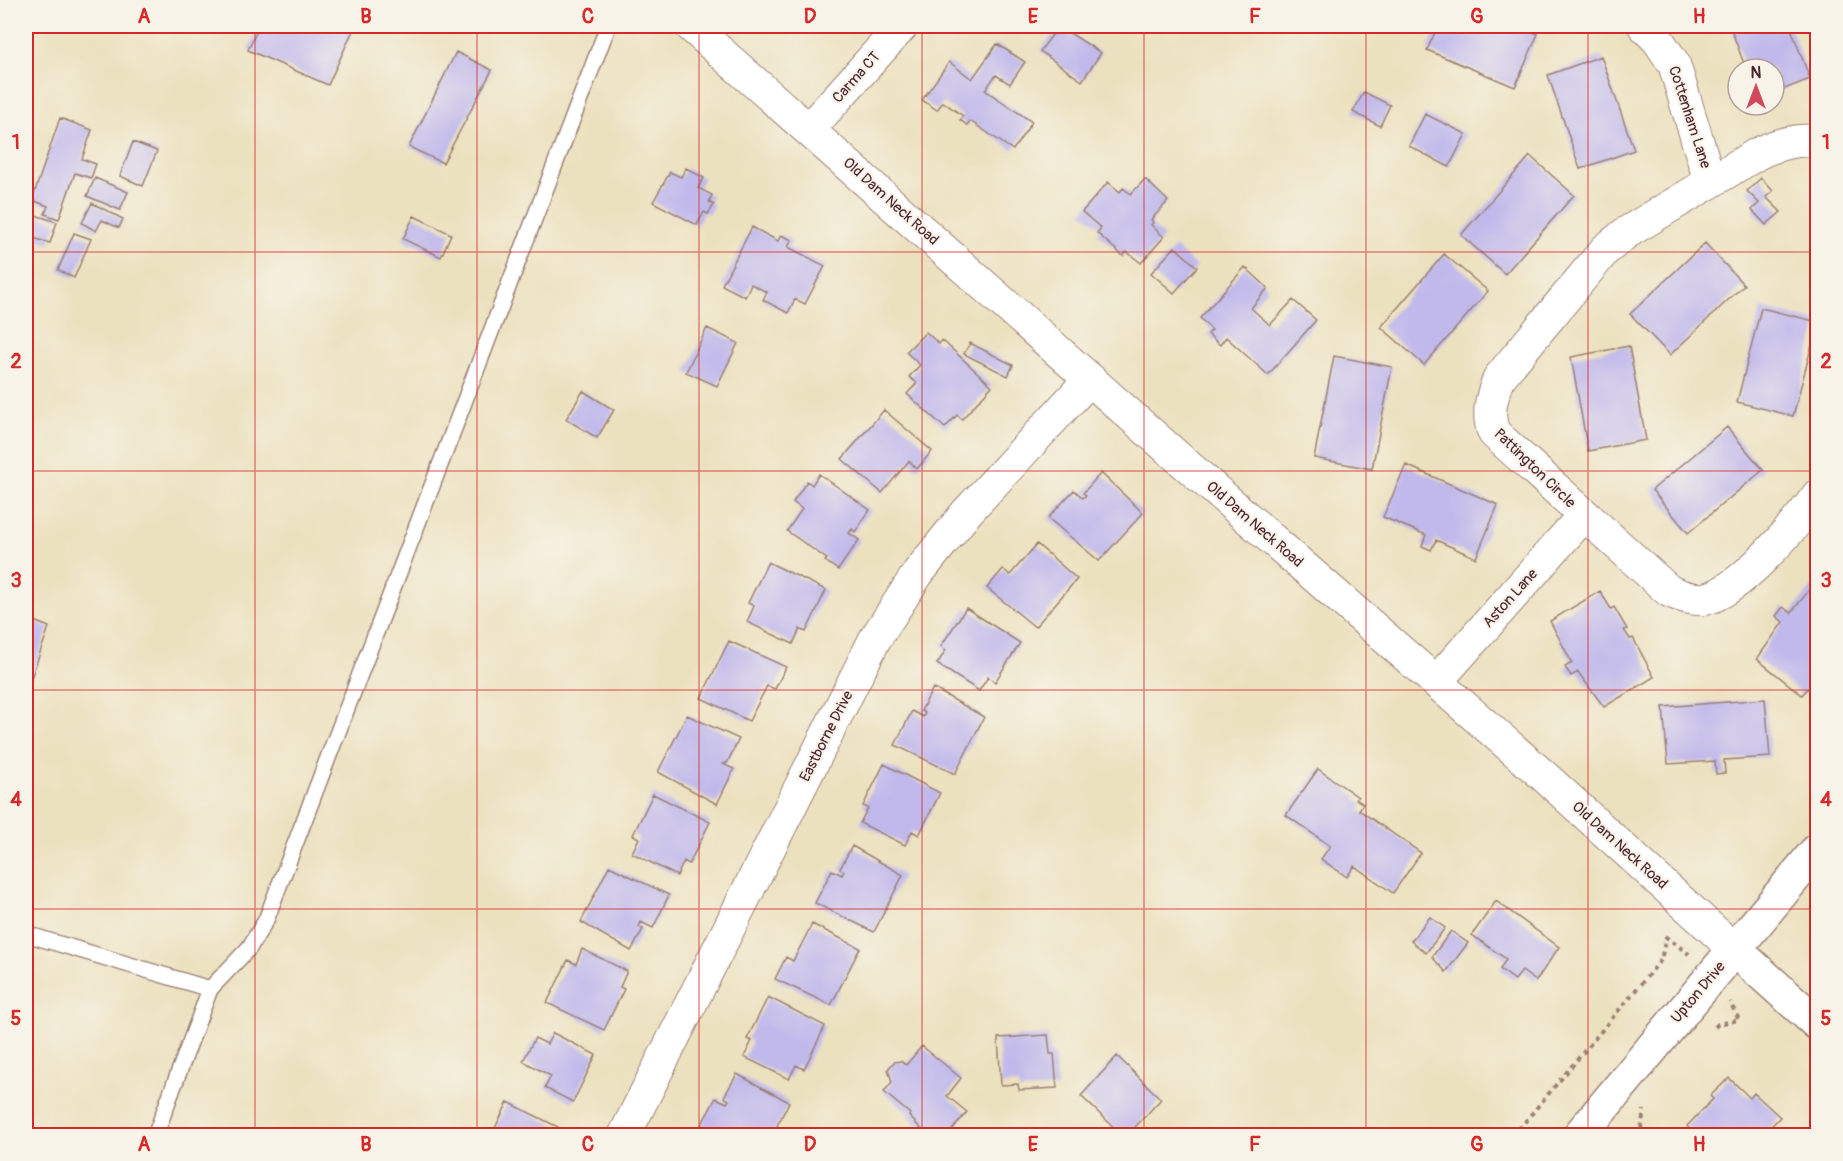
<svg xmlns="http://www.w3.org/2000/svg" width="1843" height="1161" font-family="Pangolin,sans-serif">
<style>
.building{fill:#c1b9eb}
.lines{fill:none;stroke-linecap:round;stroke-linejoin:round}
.lane-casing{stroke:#9b8075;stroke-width:18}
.street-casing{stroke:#9b8075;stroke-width:34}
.secondary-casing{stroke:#9b8075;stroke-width:36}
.path{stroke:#9b8075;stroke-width:4;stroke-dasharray:4.5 4.5;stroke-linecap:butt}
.lane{stroke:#fff;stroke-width:15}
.street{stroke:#fff;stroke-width:32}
.secondary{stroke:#fff;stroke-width:33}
.grid{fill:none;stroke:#d62828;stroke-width:1.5;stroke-opacity:0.55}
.labels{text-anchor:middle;stroke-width:4.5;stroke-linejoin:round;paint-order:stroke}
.street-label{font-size:15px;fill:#4a1f2b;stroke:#f7f3e8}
.neatline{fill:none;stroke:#d62828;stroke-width:2}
.grid-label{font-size:20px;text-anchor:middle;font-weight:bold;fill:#d62828}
</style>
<rect width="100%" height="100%" fill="#f7f3e8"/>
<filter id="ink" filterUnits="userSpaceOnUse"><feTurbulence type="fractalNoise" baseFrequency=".0167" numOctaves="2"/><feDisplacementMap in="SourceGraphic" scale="12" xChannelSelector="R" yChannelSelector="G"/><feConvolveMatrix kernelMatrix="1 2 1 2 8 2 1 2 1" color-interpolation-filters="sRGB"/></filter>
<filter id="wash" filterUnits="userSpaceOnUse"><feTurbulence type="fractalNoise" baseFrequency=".008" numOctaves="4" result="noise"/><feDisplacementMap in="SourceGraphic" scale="24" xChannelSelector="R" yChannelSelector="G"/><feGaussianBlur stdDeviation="1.35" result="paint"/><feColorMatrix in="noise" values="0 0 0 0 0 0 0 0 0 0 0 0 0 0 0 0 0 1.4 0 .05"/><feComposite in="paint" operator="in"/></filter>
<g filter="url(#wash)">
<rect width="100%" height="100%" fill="#ece1bf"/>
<g id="blocks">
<path class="building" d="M259 26H355L328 85 248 50Z
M1059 26 1101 53 1082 81 1040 51Z
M1438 26H1519L1538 34 1515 87 1427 50Z
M1730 26H1790L1810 79 1774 93V69H1746Z
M997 44 1025 62 1010 84 996 75 985 90 1032 122 1013 150 970 121 967 125 960 120 963 116 943 102 937 110 922 100 949 62 972 79Z
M456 52 492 70 443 163 409 147Z
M1601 56 1634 150 1580 169 1548 75Z
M1364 92 1390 105 1380 126 1353 112Z
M1425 114 1466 134 1449 167 1409 146Z
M60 118 92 130 82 159 96 164 91 178 75 173 59 219 45 214 48 206 32 200Z
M133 142 157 151 143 186 120 176Z
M1530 156 1574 195 1505 274 1461 235Z
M686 168 704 178 698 188 712 195 709 202 714 205 708 214 704 212 697 225 653 202 670 172 681 177Z
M95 178 128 192 120 210 87 196Z
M1761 178 1773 191 1766 197 1781 212 1766 225 1752 210 1759 203 1747 191Z
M1145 179 1168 201 1151 220 1153 222 1151 225 1164 237 1141 263 1127 252 1123 256 1097 233 1101 228 1082 212 1108 182 1120 192 1123 188 1131 194Z
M92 203 123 219 119 228 102 220 96 231 82 223Z
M26 212 57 222 50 243 26 236Z
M414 216 451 234 441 257 403 239Z
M752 227 778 241 781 235 792 240 788 247 825 266 805 304 795 299 788 313 763 300 767 292 751 284 745 297 722 285Z
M74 233 91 239 74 278 58 270Z
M1705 243 1744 285 1670 355 1630 314Z
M1175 247 1197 267 1174 293 1151 273Z
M1444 254 1488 291 1424 365 1381 327Z
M1245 267 1268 288 1251 308 1270 325 1293 300 1316 320 1268 375 1226 337 1220 345 1208 334 1212 330 1200 318Z
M1761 308 1818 322 1793 416 1737 402Z
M707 328 738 343 717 386 686 372Z
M926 332 939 344 942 340 992 386 962 419 957 415 945 428 907 394 917 383 909 377 920 365 906 352Z
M970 343 1013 365 1008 376 964 354Z
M1629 346 1646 440 1588 451 1571 357Z
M1334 356 1392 367 1372 469 1314 458Z
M583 391 614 410 597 438 566 419Z
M884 410 932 451 917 469 909 461 882 493 842 459Z
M1727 427 1763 470 1688 533 1652 490Z
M1406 465 1498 505 1476 558 1436 540 1431 550 1422 546 1426 535 1383 517Z
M1101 473 1143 513 1099 561 1048 518 1074 490 1083 498 1086 495 1083 493Z
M819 474 870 510 855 532 852 529 849 533 859 540 838 570 825 561 827 559 787 531 802 509 793 502 807 481 812 485Z
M1037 544 1077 579 1035 627 987 588 1003 569 1010 575Z
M768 562 826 590 806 632 800 629 793 644 747 622 754 606 748 603Z
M1818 579V678L1802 695 1757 659 1783 622 1776 616 1783 607 1791 613Z
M1600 591 1611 609 1614 607 1627 629 1624 630 1630 639 1633 638 1654 677 1604 707 1578 672 1571 676 1565 667 1572 663 1550 621Z
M966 608 1020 643 995 682 988 677 979 691 937 664 946 650 941 646Z
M26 618 49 627 26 693Z
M729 641 786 667 775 689 767 686 749 721 701 698Z
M933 688 984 717 955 774 895 745 912 711 923 717 925 713 921 711Z
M1765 699 1770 757 1724 760 1725 773 1716 774 1715 761 1668 764 1663 707Z
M687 715 739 739 727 763 723 764 734 769 717 804 658 772Z
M884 764 940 793 919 835 912 831 905 845 860 823 868 808 863 806Z
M1318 769 1358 797 1356 799 1363 804 1359 810 1421 853 1393 893 1354 866 1347 877 1321 859 1330 846 1286 815Z
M653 794 710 822 689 864 684 861 677 876 632 853 639 838 633 835Z
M852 846 903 875 874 932 815 903 832 870 842 875 844 871 840 869Z
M609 866 669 895 653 928 641 922 639 927 643 929 631 951 581 922Z
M1496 901 1559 947 1536 981 1522 971 1515 980 1500 969 1506 959 1472 935Z
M1430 917 1445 928 1426 953 1411 941Z
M812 924 860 948 831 1005 775 979 786 957 793 961Z
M1451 931 1468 943 1446 972 1432 957Z
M582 949 627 971 620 987 624 989 604 1030 547 1003 568 960 576 964Z
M768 997 825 1026 804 1069 796 1065 789 1079 744 1057 752 1041 747 1039Z
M553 1033 596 1055 573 1102 545 1088 551 1076 523 1061 535 1038 547 1044Z
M1048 1035 1050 1054H1054L1057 1088 1019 1090 1018 1084 1001 1085 998 1038Z
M922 1046 961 1078 947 1096 967 1112 947 1136H928L909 1116 910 1114 884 1092 892 1082 888 1069 894 1062 901 1061 906 1065Z
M1117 1056 1161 1099 1127 1136H1123L1081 1096Z
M737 1074 789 1102 772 1136H707L698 1131 716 1098 727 1103 729 1100 724 1097Z
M1729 1078 1750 1098 1754 1093 1780 1117 1762 1136H1696L1687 1126 1713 1099 1710 1096Z
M508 1102 558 1127 553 1136H491Z"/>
</g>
</g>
<g filter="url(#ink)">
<use href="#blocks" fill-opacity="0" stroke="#9b8075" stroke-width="1.5"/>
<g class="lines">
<defs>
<path id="lane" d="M26 934 210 989 155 1136
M210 989 249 948 266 920 608 26"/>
<path id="street" d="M691 26 1173 453 1545 777 1734 949
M1644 26 1658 40 1674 64 1710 182
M810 128 902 26
M1818 141C1795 139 1777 144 1757 154L1626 233 1605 250 1499 378C1492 396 1486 414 1494 433L1669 591C1680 596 1692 600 1704 599 1737 595 1798 522 1818 495
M1436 682 1584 515
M624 1136 875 639 918 573 967 512 1090 379"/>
<path id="secondary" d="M1734 949 1818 1024
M1579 1136 1818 849"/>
</defs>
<use href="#lane" class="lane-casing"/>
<use href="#street" class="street-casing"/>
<use href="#secondary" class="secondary-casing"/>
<path class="path" d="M1715 1027 1718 1024 1739 1020 1730 1002
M1513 1136 1661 960 1666 937 1689 954
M1636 1136 1641 1131 1644 1110"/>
<use href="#lane" class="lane"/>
<use href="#street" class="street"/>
<use href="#secondary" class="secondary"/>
</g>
</g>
<path class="grid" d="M255 26V1136M477 26V1136M699 26V1136M922 26V1136M1144 26V1136M1366 26V1136M1588 26V1136M26 252H1818M26 471H1818M26 690H1818M26 909H1818"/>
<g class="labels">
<g class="street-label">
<text transform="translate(856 77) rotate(-48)" y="5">Carma CT</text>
<text transform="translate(1690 117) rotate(72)" y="5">Cottenham Lane</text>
<text transform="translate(891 201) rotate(42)" y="5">Old Dam Neck Road</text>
<text transform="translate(1535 468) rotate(44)" y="5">Pattington Circle</text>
<text transform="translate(1255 524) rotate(41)" y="5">Old Dam Neck Road</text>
<text transform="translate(1510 598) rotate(-48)" y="5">Aston Lane</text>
<text transform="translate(826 736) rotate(-63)" y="5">Eastborne Drive</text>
<text transform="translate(1620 845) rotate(42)" y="5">Old Dam Neck Road</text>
<text transform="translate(1698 992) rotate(-50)" y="5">Upton Drive</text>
</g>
</g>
<rect width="1843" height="1161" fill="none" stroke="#f7f3e8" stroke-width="66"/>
<g transform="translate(1756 87)"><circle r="28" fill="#f7f3e8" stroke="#b29e9c" stroke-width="1.5"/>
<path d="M0-4.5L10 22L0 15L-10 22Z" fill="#d1495b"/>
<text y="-9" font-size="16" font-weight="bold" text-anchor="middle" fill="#4a1f2b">N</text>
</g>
<rect x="33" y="33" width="1777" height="1095" class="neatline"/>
<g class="grid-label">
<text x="144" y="23">A</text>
<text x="366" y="23">B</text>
<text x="588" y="23">C</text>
<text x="810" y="23">D</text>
<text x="1033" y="23">E</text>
<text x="1255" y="23">F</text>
<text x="1477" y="23">G</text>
<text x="1699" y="23">H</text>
<text x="16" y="149">1</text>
<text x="1826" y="149">1</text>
<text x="16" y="368">2</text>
<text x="1826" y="368">2</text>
<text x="16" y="587">3</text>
<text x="1826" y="587">3</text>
<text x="16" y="806">4</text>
<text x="1826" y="806">4</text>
<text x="16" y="1025">5</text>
<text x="1826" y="1025">5</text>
<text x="144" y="1151">A</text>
<text x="366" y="1151">B</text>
<text x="588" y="1151">C</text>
<text x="810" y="1151">D</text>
<text x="1033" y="1151">E</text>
<text x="1255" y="1151">F</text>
<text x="1477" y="1151">G</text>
<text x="1699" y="1151">H</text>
</g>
</svg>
